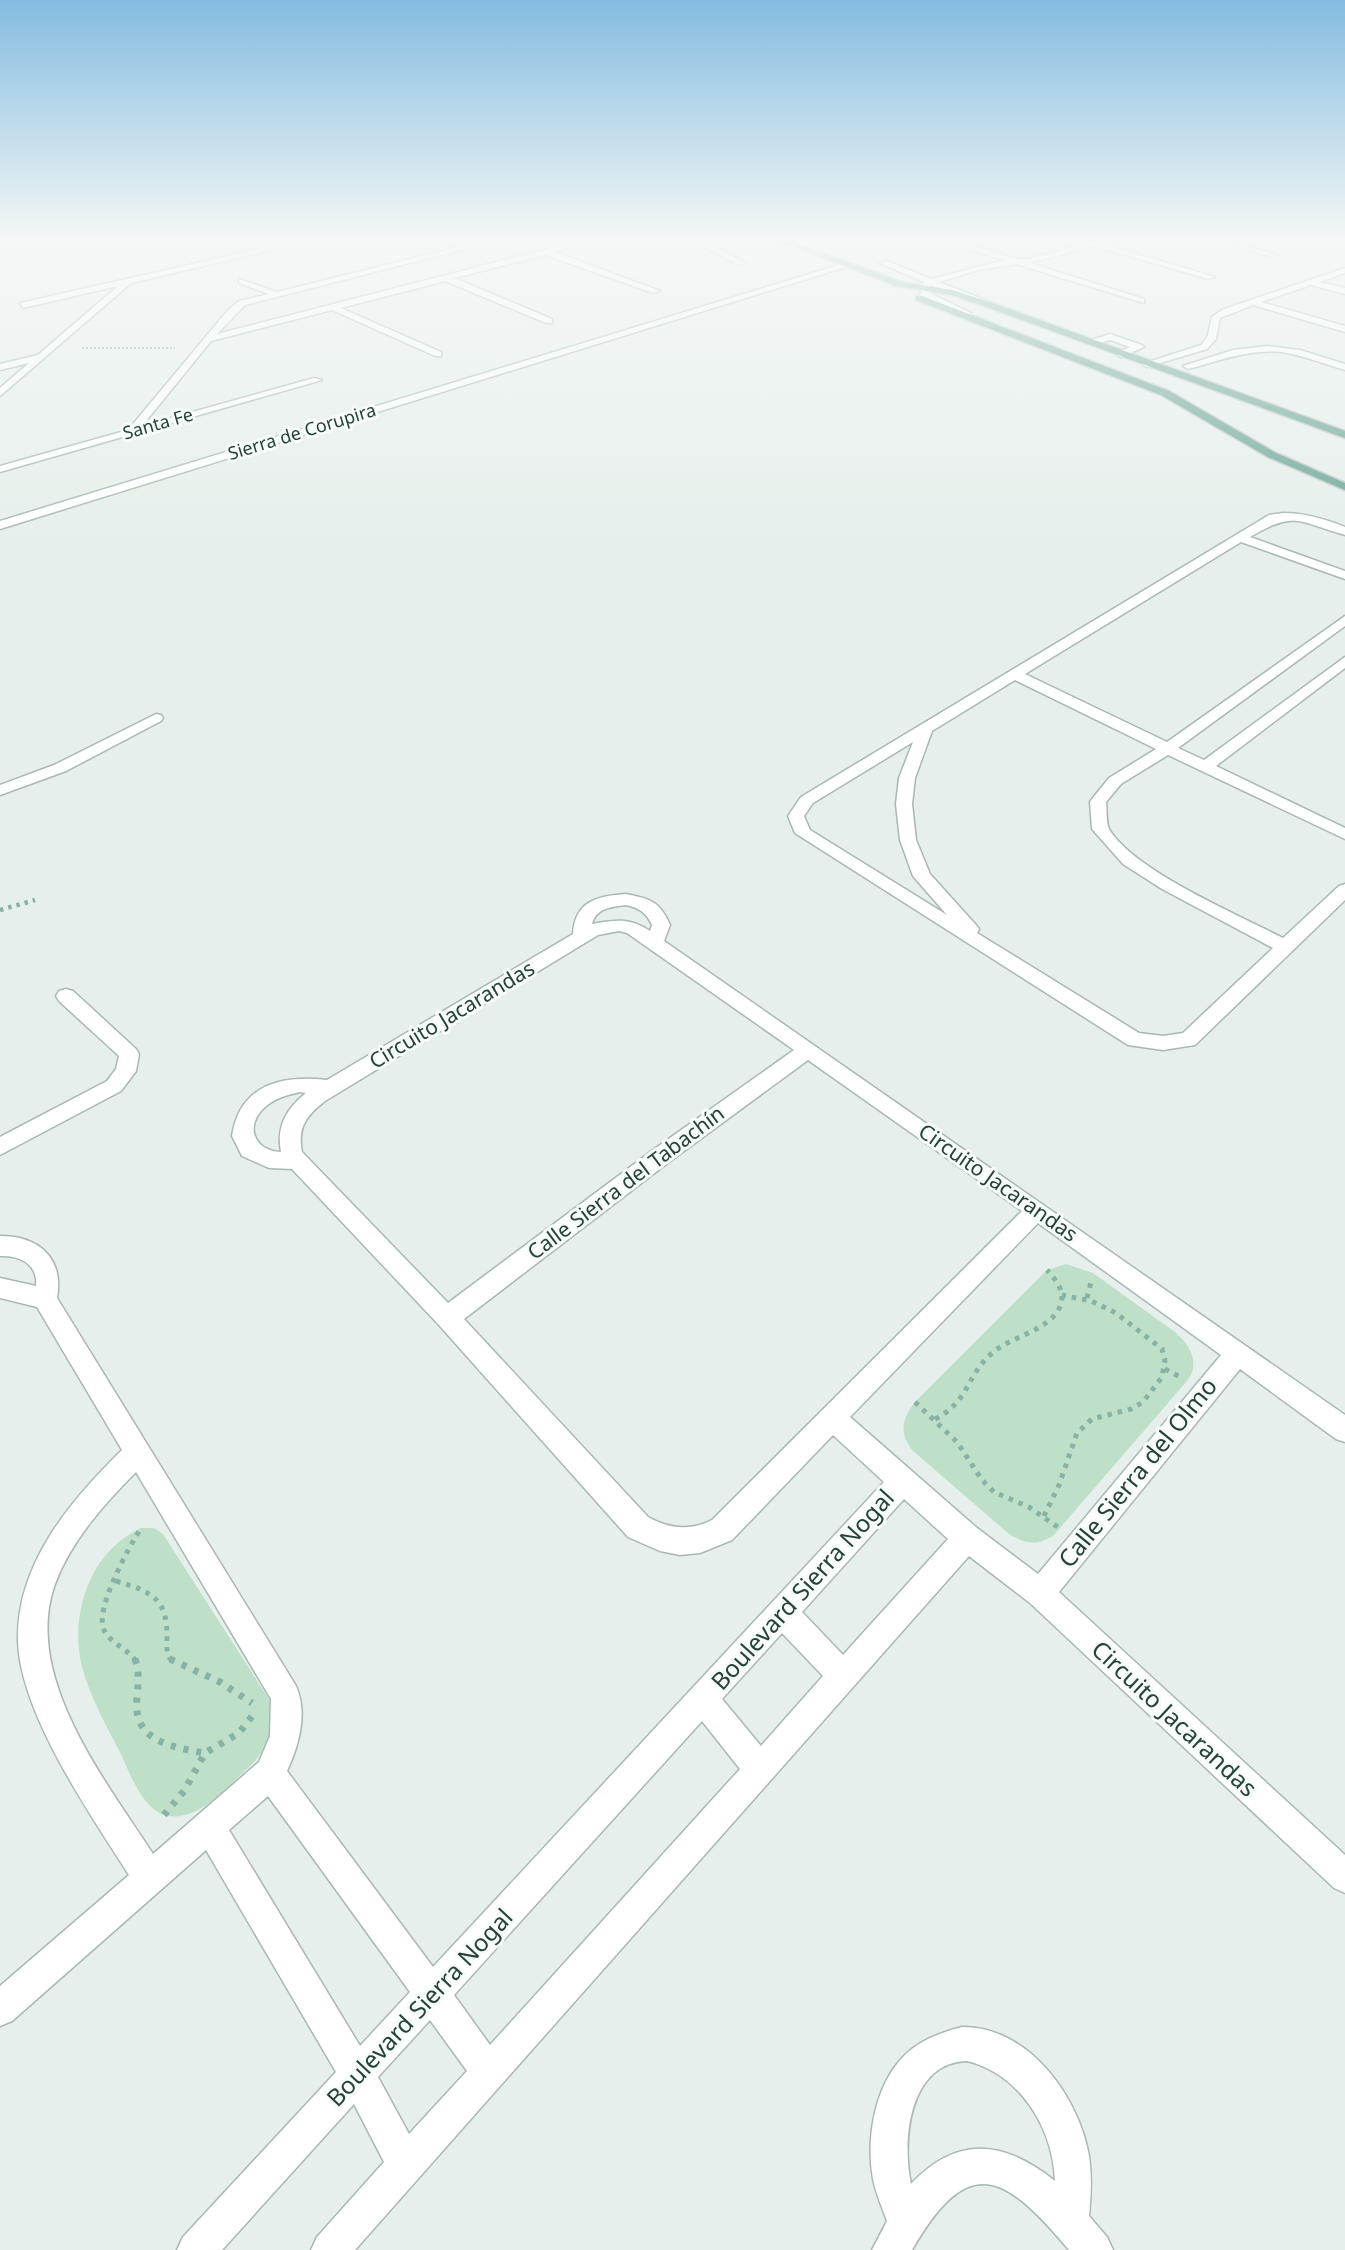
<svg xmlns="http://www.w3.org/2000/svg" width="1345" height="2250" font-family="'Noto Sans',sans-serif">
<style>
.green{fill:#bfe0c8}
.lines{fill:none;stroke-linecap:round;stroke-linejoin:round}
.minor-casing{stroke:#a8b8b2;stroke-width:3}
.major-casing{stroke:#c2cac8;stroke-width:3}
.path-far3{stroke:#86b3a5;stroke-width:2;stroke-dasharray:2 2;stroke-linecap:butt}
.path-far2{stroke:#86b3a5;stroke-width:4.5;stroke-dasharray:3.5 5;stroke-linecap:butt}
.path-far1{stroke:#86b3a5;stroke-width:5;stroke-dasharray:4.5 6;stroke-linecap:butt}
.path{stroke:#86b3a5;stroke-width:7;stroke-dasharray:5 8;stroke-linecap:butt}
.minor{fill:#fff;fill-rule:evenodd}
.major{fill:#6aa596;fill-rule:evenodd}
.labels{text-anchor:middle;stroke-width:6;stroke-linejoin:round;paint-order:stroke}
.far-street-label{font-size:18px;fill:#24423a;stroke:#f7fbf9}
.street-label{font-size:21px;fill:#24423a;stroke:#f7fbf9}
.near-street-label{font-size:24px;fill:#24423a;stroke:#f7fbf9}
</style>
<rect width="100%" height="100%" fill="#e6efeb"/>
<path class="green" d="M1066 1264 1093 1273 1175 1332C1190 1345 1201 1363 1187 1381L1053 1536C1036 1546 1025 1544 1009 1534L912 1450C899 1433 902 1418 915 1402L1047 1270Z
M141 1528H154L163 1534 263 1690C268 1697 273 1705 274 1714 276 1731 263 1754 251 1765 229 1785 200 1821 168 1816 143 1811 130 1774 121 1754 107 1727 90 1697 82 1667 69 1614 90 1551 141 1528Z"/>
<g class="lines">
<defs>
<path id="minor" d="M308 238H323L131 283 0 396V388L29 363 0 370V364L38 355 118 286 23 308 20 303Z
M494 238H508L245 305 217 334 590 238H604L555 252 660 291 653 293 546 255 454 278 552 319V323H546L445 281 341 308 441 352V356H435L332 310 211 341 142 426 314 378 322 380 0 472V466L128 430 228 310 239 301 269 294 239 283V279L277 292Z
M686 238H696L746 263 739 265Z
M1106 238H1120L1103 244 1215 277 1208 279 1094 246 1030 263 1144 299V303L1016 264 978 270 939 282 990 302 987 307 931 285 928 292 971 313V317L968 318 920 295 924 282 880 263 887 261 931 279 1005 260 968 249 971 245 1017 259H1028Z
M1208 238H1221L1277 255 1273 257Z
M842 264 849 266 0 529V521Z
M1345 268V273L1319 282 1345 288V294L1311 285 1261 302 1345 326V332L1253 305 1220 318 1216 339 1207 349 1147 367 1142 364 1201 345 1207 338 1212 317 1224 309Z
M1110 334 1142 345 1144 347 1121 357 1118 356V352L1130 347 1110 340 1091 345 1086 342Z
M1267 346 1300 350 1345 364V370C1324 364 1303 355 1281 352 1248 349 1219 361 1188 369L1183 366 1233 350Z
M1283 513C1305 513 1325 519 1345 527V535C1299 522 1295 510 1250 537L1345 571V579L1241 542 1025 674 1167 742 1345 616V626L1178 748 1204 760 1345 657V668L1216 766 1345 828V839L1168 755 1121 784 1106 802C1107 810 1106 823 1109 829 1134 871 1239 915 1283 938L1339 886 1345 884V900L1195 1045 1163 1050 1128 1045 795 833 788 816 801 797 1269 515ZM1015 680 1156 749 1109 778 1092 799 1090 802 1092 829 1123 864 1162 889 1273 948 1183 1033 1163 1036 1139 1033 977 933 979 929 976 925 930 874 916 840 912 804 915 778 932 731ZM913 742 899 778 896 804 900 840 913 876 947 915 810 830 804 816 813 803Z
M156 714 161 715 163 718 161 721 66 771 0 795V785L54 765Z
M626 894C650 899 660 901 670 925L664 941 1345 1415V1442L1336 1439 1240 1369 1059 1592 1345 1855V1893L1334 1888 1030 1603 969 1556 355 2250H311L317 2237 384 2162 354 2104 222 2250H177L183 2237 336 2072 206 1850 12 2021 0 2026V1986L129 1875C90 1814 20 1713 18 1641 16 1564 71 1500 122 1450L37 1307 0 1298V1278L36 1286C38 1264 20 1255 0 1256V1236C39 1236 64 1258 57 1298L296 1686C308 1713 299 1745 287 1771L433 1967 884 1482 833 1435 732 1540 700 1553 680 1555 660 1551 628 1537 439 1325 292 1169 269 1168 242 1156 232 1136C240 1084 282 1075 327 1080L573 934C575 901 597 896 626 894ZM626 905C639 908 646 912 652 925L650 931C630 917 614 920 592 924 596 908 611 907 626 905ZM619 931 627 933 794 1050 653 1150 448 1303 302 1152C297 1127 307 1115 325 1101L598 935ZM808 1060 1022 1211 712 1520C690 1531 669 1529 648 1517L464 1319 669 1162ZM300 1092 306 1093C287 1108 276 1126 281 1152 254 1151 244 1126 265 1107 275 1098 287 1095 300 1092ZM1038 1223 1221 1355 1038 1574 977 1528 850 1417ZM136 1472 271 1699 270 1736 259 1762 153 1854C105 1780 22 1676 55 1584 71 1541 104 1504 136 1472ZM904 1499 948 1539 843 1655 802 1612ZM782 1633 823 1676 761 1746 722 1699ZM702 1721 740 1769 490 2045 454 1995ZM268 1796 410 1992 360 2046 229 1830ZM430 2020 467 2071 409 2134 378 2077Z
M66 989 73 991 136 1049 139 1054 136 1071 121 1091 0 1155V1137L107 1081 116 1069 119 1056 59 1001 56 996 59 991Z
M962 2027C1028 2026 1079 2097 1089 2156 1092 2177 1091 2196 1089 2216L1107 2237 1113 2250H1069C1005 2174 969 2151 912 2250H872L887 2221C882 2207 876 2194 873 2179 866 2140 874 2086 904 2056 918 2041 942 2032 962 2027ZM967 2061C1020 2074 1053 2128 1055 2181 1005 2141 958 2134 911 2184 902 2142 908 2063 967 2061Z"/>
<path id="major" d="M771 238H783L902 282 952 290 990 302 1345 431V438L984 306 951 295 897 286Z
M916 296H922L1169 391 1276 453 1345 483V490L1268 457 1161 395 916 300Z"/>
</defs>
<use href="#minor" class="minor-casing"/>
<use href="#major" class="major-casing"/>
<path class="path-far3" d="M82 348H175"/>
<path class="path-far2" d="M0 910 35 900"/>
<path class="path-far1" d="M1087 1298 1091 1282
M1165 1369 1182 1378
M915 1402 957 1442 982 1480 994 1492 1029 1507 1059 1528
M935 1419C968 1403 967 1375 991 1354 1010 1336 1052 1331 1061 1304 1065 1290 1055 1279 1047 1270
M1044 1516 1059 1485 1077 1433 1092 1419 1131 1409 1143 1402 1162 1377 1165 1360 1162 1349 1116 1313 1091 1301 1062 1295
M116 1581C153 1592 168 1599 167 1640 167 1649 166 1654 172 1661
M136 1661C127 1648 111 1644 104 1630 94 1610 129 1547 141 1528"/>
<path class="path" d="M135 1659C140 1672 138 1684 137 1698 132 1741 171 1747 205 1753
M170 1659 220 1682 252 1703
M164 1815 184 1791 205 1753 239 1733 253 1715"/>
<use href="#minor" class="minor"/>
<use href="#major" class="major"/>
</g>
<linearGradient id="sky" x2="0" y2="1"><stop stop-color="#84bce0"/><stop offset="0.43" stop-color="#f4f8f6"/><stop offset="1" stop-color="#f4f8f6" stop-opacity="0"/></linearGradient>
<rect width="1345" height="554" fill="url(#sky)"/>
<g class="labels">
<g class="far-street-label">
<text transform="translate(158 424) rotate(-16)" y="6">Santa Fe</text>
<text transform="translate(302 432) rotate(-17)" y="6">Sierra de Corupira</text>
</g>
<g class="street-label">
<text transform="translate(452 1015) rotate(-31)" y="7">Circuito Jacarandas</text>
<text transform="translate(626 1183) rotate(-37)" y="7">Calle Sierra del Tabachín</text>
<text transform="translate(998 1183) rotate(35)" y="7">Circuito Jacarandas</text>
</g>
<g class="near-street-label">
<text transform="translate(1138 1473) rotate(-51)" y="8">Calle Sierra del Olmo</text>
<text transform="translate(803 1590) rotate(-48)" y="8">Boulevard Sierra Nogal</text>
<text transform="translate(1174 1719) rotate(43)" y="8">Circuito Jacarandas</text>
<text transform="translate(420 2008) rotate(-47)" y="8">Boulevard Sierra Nogal</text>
</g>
</g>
</svg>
